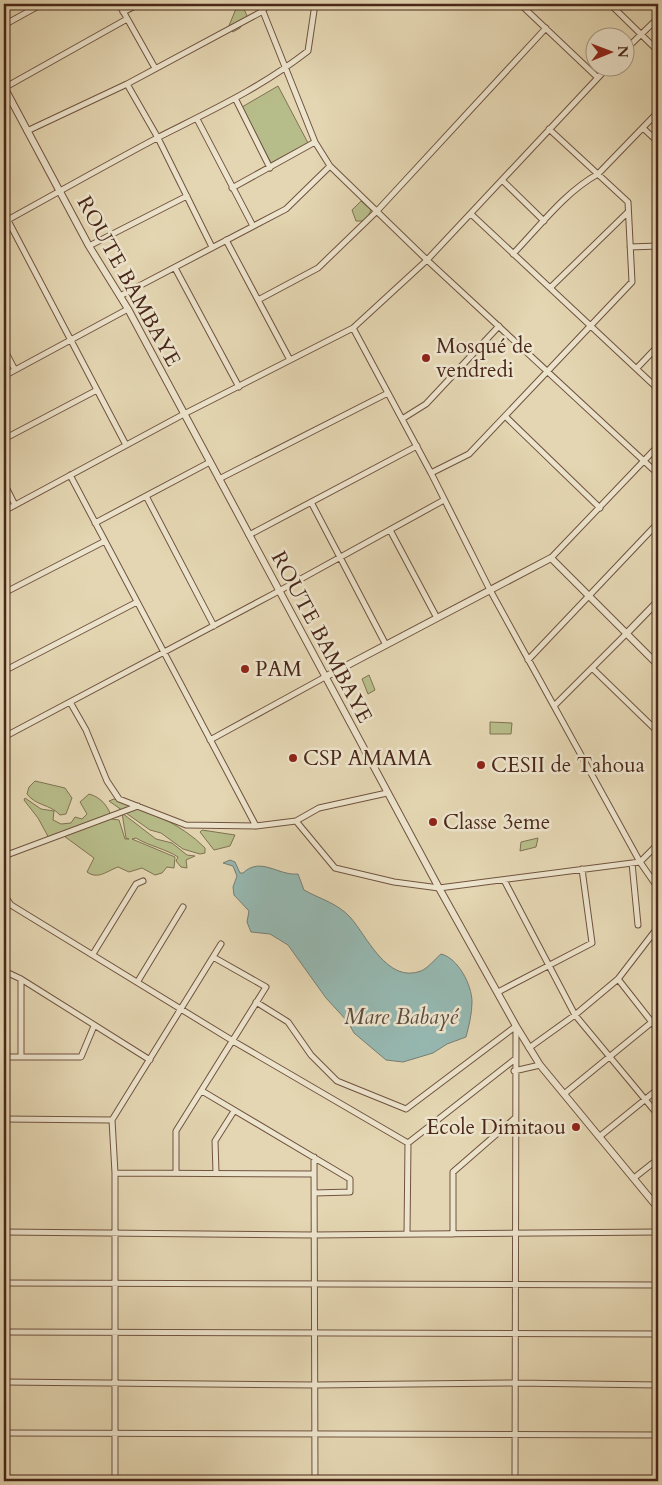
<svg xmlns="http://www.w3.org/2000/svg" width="662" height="1485" font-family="Cardo,serif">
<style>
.green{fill:#b7bd8a;stroke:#807252}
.water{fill:#96b8b1;stroke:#777e74}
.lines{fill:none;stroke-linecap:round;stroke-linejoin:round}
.minor-casing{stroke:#70533f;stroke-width:7}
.tertiary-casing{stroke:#70533f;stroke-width:8}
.minor{stroke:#ede4cd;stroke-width:5}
.tertiary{stroke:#ede4cd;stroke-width:6}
.poi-dot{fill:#8f2418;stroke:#ede4cd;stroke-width:2}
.labels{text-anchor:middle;stroke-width:5;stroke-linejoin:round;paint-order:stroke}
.street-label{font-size:21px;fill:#492719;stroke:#ede4cd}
.poi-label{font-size:21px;fill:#492719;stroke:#ede4cd;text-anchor:start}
.water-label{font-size:22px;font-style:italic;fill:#5c4b3f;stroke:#ede4cd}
</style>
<rect width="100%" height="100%" fill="#e4d6b2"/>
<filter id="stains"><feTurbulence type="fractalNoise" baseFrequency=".004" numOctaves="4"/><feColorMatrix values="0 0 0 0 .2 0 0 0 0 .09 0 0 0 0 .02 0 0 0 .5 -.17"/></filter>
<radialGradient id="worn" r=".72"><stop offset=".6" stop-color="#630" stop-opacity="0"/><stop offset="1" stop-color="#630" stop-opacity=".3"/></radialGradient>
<path class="green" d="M238 4H242L247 16 240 28 233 32 228 28Z
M278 86 308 143 271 163 242 107Z
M361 201 371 210 366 221H356L352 210Z
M369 675 375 690 368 694 362 679Z
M490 722 512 723 511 734H490Z
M35 781 65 788 72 798 66 814 60 815C50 804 36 806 27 794L29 787Z
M89 794C101 797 109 807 112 819L119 820 125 839H129L126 838 122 813 156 839 172 843 187 855 195 856 186 860 187 868 181 867 176 861 178 857C166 849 149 846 136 838L132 839 175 857 174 868 167 867 162 873 155 875 142 868 129 872 118 867C107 871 98 880 87 872L94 858 64 836 50 840 38 818 24 800 25 798 41 809 54 811 53 820 61 824 71 823 75 817 82 819 87 814 80 802Z
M114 799C145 809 182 824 205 848V853L200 854 183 849 161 833 150 830 109 801Z
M202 830 235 835 230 846 214 850 200 832Z
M538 838 536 847 520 851 521 842Z"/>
<path class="water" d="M230 860 235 862 240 873H243C261 856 278 876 298 874L304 890C320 899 337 903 350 917 367 936 387 984 421 971 428 968 435 959 441 954 458 958 472 985 472 1002 472 1013 469 1026 466 1037L447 1044 433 1053 403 1062 386 1060 354 1033 348 1022 326 998 288 945 270 934 251 932 247 922 249 911 234 895 233 887 237 876 233 866 223 863Z"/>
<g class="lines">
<defs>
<path id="minor" d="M119 4 155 68
M260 4 315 142 330 166 427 260 658 474
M520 4 597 77
M610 4 658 51
M123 12 139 4
M4 25 42 4
M624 51 658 18
M127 84 158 138 212 247
M4 88 127 19
M236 100 270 168
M197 119 253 226
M643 128 658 142
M27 131 127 84 263 11 267 4
M502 180 544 221
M232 188 315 142
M4 213 126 445
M471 214 658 389
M4 222C55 194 106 165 157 138 212 110 259 89 308 51L315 4
M226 240 290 360
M89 246 187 196
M630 247 658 246
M513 254C539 227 565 192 598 174L658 112
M175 268 239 387
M550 288 628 212
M120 296 286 209 330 166
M258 300 318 268 377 211 546 28
M353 328 431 473 490 590 640 862 658 888
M4 349 15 370
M637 368 658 346
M4 376 128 309
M505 416 600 508
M402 419 426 404 499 326
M4 439 97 390
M431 473 469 454 632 282 628 202 549 129
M70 475 256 826
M219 479 388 393
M4 483 15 505
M146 496 214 626
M311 502 386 645
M4 511 184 414 353 328 427 260 607 68
M95 523 210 462
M390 530 437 618
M249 535 417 446
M551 558 658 446
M4 593 105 541
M528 660 658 523
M592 668 658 732
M4 671 137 602
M70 702 86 730 107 781 119 799 186 825 256 826 296 821 319 808 387 793
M554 706 627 633
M4 737 279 591 444 500
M210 740 325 677
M296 821 335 868 394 882 439 888 640 862 658 844
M4 856 138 806
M632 863 638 925
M504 880 575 1015 658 1115
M4 895 11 905
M4 905H11L233 1041 408 1143 514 1060
M93 954 136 884 143 881
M4 971 21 979 150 1060
M618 979 658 1030
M138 981 183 907
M498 992 592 943 582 869
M256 1002 288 1022 311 1055 337 1081 406 1109 516 1026
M529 1048 575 1015 618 979 658 927
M4 1057H81L94 1026
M21 1057V979
M514 1071 540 1065
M202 1091 350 1179V1192L314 1193
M564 1094 652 1022
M4 1119 112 1120
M599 1137 658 1089
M314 1157 315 1481
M115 1173 314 1174
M176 1173V1131L266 987 213 957
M216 1173 215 1141 234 1111
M634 1178 658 1159
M4 1232 313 1235 658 1232
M407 1234 408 1143
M453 1234V1172L514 1119
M4 1283 658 1285
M4 1332 658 1334
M4 1382 315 1385 515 1383 658 1385
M4 1433 658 1435
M115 1480 168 1481
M115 1481V1173L112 1120 221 944
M515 1481 516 1026"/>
<path id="tertiary" d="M4 87 89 246 128 309 439 888 516 1026 540 1065 658 1208
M627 633 658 601
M325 677 551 558 658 665"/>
</defs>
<use href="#minor" class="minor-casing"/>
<use href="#tertiary" class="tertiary-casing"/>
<use href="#minor" class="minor"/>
<use href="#tertiary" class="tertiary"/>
</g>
<g class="poi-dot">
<circle cx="426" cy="358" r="5"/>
<circle cx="245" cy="669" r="5"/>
<circle cx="293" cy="758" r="5"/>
<circle cx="481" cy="765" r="5"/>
<circle cx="433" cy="822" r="5"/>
<circle cx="576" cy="1127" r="5"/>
</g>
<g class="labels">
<g class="street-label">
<text transform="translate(129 281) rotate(61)" y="7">ROUTE BAMBAYE</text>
<text transform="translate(322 637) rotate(62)" y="7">ROUTE BAMBAYE</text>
</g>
<g class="poi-label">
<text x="436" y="353">Mosqué de<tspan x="436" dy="24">vendredi</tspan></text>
<text x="255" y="676">PAM</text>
<text x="303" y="765">CSP AMAMA</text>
<text x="491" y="772">CESII de Tahoua</text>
<text x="443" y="829">Classe 3eme</text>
<text x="566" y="1134" text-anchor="end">Ecole Dimitaou</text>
</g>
<g class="water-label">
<text x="401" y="1024">Mare Babayé</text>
</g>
</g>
<rect width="662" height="1485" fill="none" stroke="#e4d6b2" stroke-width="20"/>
<rect x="5" y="5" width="652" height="1475" fill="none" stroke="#492719" stroke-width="2.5"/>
<rect x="10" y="10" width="642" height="1465" fill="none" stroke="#492719"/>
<g transform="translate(610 52) rotate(89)"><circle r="24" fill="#ede4cd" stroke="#ab9885"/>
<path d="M0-4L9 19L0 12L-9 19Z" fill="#8f2418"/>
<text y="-8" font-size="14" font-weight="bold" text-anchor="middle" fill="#492719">N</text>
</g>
<rect width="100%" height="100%" filter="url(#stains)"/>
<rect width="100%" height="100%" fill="url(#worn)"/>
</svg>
